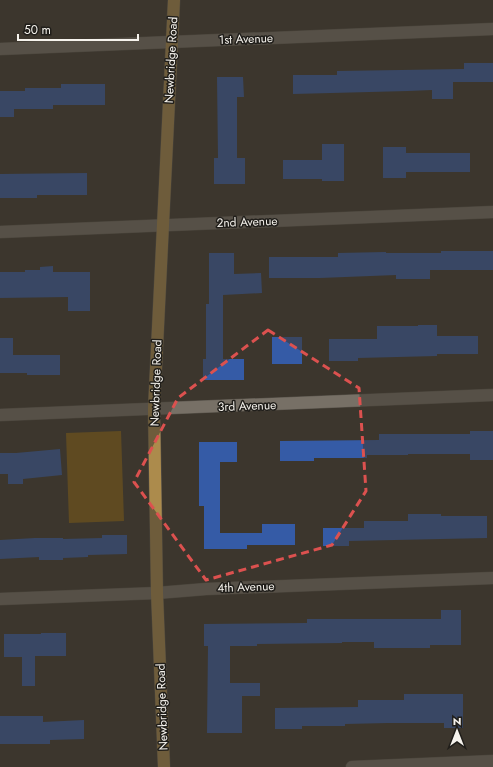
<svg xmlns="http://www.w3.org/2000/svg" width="493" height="767" font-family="Jost,sans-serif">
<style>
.forest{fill:#896313}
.building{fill:#355ba6}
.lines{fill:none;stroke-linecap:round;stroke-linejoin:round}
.minor-casing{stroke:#5a554d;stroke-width:13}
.primary-casing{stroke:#5a554d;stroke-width:13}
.minor{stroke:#777066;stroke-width:12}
.primary{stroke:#ac8b4c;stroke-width:12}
.marked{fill:none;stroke:#dc514f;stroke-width:3;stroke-dasharray:8 5;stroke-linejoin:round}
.labels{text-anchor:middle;stroke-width:3;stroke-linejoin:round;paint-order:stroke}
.street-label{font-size:12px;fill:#f6f3ed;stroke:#201e1a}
</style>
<rect width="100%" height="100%" fill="#3c362d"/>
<path class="forest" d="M121 431 124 521 69 523 66 433Z"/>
<path class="building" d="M464 63H493V82H453V99H432V90L408 91 293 94V75H337V71L464 69Z
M217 77H243L244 97H237V158H245V184H214V158H218Z
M61 84H105V105H53V109H14V117H0V91H25V88H61Z
M322 144H344V181H322V179H283V160H322Z
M383 147H406V153H470V172H406V178H383Z
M87 173V195H37V198H0V174Z
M441 251H493V270H430V279H396V275L320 278H269V257H338V253L386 252V253H441Z
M209 253H234V274L261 273 262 293 223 295V359H244V380H203V359H206V304H209Z
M53 266V272H90V311H68V297L0 298V272H25V270H40V267Z
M418 325H437V336H478V354H437V356L358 358V361H329V339H377V326H418Z
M272 337H302V364H272Z
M0 338H13V355H60V375H27V373H0Z
M470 431H493V460H470V454H408V455H367V458H314V461H280V441L379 440V434H470Z
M199 442H237V462H220V533H262V524H295V545H247V549H204V506H199Z
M60 449 62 475 23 479V484H8V474H0V453H16Z
M408 514H441V516H487V538L349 541V546H323V528H364V521H408Z
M102 535H127V554L88 555V557L63 558V560H39V557L0 559V540L35 538H63V539L102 538Z
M441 610H461V645H430V648H374V642H342V643L257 644V646H230V683H260V696H242V733H207L208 646H204V624L307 623V619H441Z
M41 633H66V656H35V686H22V657H4V634H41Z
M404 694H463V728H444V723H388L345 724V726H302V729H275V708L358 707V700H404Z
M0 716H43V722L84 720V739L50 740V744H0Z"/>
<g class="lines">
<defs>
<path id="minor" d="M0 49 493 29
M0 232 493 212
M0 415 493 395
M0 599 157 593 206 589 493 578
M352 767 493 761"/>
<path id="primary" d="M164 767 157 593 154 409 174 0"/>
</defs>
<use href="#minor" class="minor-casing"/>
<use href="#primary" class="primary-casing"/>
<use href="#minor" class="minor"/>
<use href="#primary" class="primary"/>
</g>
<path d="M0 0H493V767H0ZM268 330 359 388 366 491 332 545 206 580 134 482 178 398Z" fill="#3c362d" fill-opacity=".55" fill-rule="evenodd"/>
<path class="marked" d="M268 330 359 388 366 491 332 545 206 580 134 482 178 398Z"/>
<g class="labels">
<g class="street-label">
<text transform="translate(246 39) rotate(-2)" y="4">1st Avenue</text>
<text transform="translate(171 60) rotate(-87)" y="4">Newbridge Road</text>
<text transform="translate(247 222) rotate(-2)" y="4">2nd Avenue</text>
<text transform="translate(156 383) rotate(-88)" y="4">Newbridge Road</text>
<text transform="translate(247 406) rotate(-2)" y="4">3rd Avenue</text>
<text transform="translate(246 587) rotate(-2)" y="4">4th Avenue</text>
<text transform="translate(162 707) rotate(-92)" y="4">Newbridge Road</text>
</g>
</g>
<g transform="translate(457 731)" stroke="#201e1a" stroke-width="3" paint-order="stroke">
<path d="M0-3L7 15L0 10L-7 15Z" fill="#f6f3ed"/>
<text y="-6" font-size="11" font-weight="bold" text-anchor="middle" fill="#f6f3ed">N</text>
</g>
<path d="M18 34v6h120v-6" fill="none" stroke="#f6f3ed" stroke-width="2"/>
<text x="24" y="34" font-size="12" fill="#f6f3ed" stroke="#201e1a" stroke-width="3" paint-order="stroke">50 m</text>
</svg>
